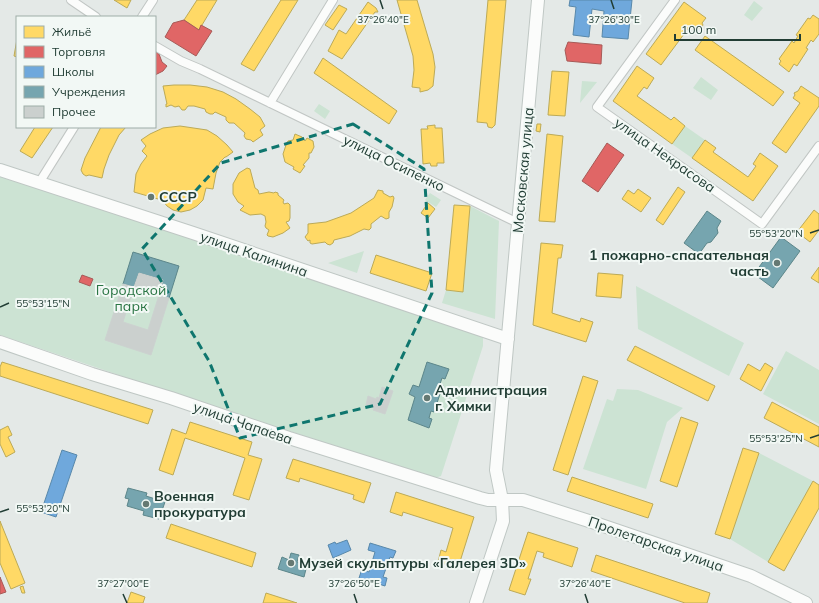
<svg xmlns="http://www.w3.org/2000/svg" width="819" height="603" font-family="Mulish,sans-serif">
<style>
.green{fill:#cce3d3}
.homes{fill:#ffd966;stroke:#bcaa57}
.shops{fill:#e06666;stroke:#a75a57}
.schools{fill:#6fa8dc;stroke:#5888aa}
.public{fill:#76a5af;stroke:#5c868a}
.building{fill:#cbd0ce;stroke:#ccd2d0}
.lines{fill:none;stroke-linecap:round;stroke-linejoin:round}
.street-casing{stroke:#c1c6c4;stroke-width:10}
.secondary-casing{stroke:#bfc7c4;stroke-width:14}
.street{stroke:#fbfcfb;stroke-width:8}
.secondary{stroke:#fbfcfb;stroke-width:12}
.marked{fill:none;stroke:#0f766e;stroke-width:3;stroke-dasharray:8 5;stroke-linejoin:round}
.ticks{fill:none;stroke:#213d34;stroke-width:1.5}
.poi-dot{fill:#657973;stroke:#f2f8f5;stroke-width:1.5}
.labels{text-anchor:middle;stroke-width:4;stroke-linejoin:round;paint-order:stroke}
.street-label{font-size:14px;fill:#213d34;stroke:#f2f8f5}
.poi-label{font-size:14px;font-weight:bold;fill:#213d34;stroke:#f2f8f5;text-anchor:start}
.park-label{font-size:14px;fill:#2a7544;stroke:#f2f8f5}
.ticks-label{font-size:10px;text-anchor:middle;fill:#213d34;stroke:#f2f8f5;stroke-width:4;stroke-linejoin:round;paint-order:stroke}
</style>
<rect width="100%" height="100%" fill="#e4e9e7"/>
<path class="green" d="M754 1 763 8 752 21 744 15Z
M701 77 718 90 711 100 693 88Z
M582 81 597 82 580 103Z
M319 104 330 111 325 119 314 111Z
M685 126 705 140 692 158 672 144Z
M0 175 481 336 483 338V346L441 476 435 478 432 477 199 402 0 335Z
M430 193 441 200 436 207 425 200Z
M470 206 499 221 495 319 442 303 446 290 463 292Z
M364 251 357 273 328 263Z
M636 286 744 343 729 376 638 329Z
M786 351 819 370V424L763 394Z
M617 389 638 390 683 408 667 422 646 489 583 469 607 399 613 401Z
M759 453 813 481 768 562 730 539Z"/>
<path class="homes" d="M114 0H131L127 8Z
M197 0H217L199 30 184 20Z
M281 0H298L254 71 241 64Z
M397 0H417L433 54 435 67 433 86 428 90 420 92V88L412 87 414 70 413 56Z
M488 0H506L495 125 492 128 488 127 487 123 477 122Z
M368 2 376 8 378 12H375L342 59 328 51 339 30 346 34Z
M684 2 706 18 702 23 703 25 701 28H698L696 30 690 26 661 65 646 54Z
M339 5 347 9 333 30 325 25Z
M813 15 819 19V34L813 42 811 40 806 48 808 49 797 66 794 64 789 72 779 64 781 61 779 59 792 41 794 43 798 36 796 35 808 18 810 19Z
M705 36 784 92 773 106 695 50Z
M17 39V57L14 56Z
M323 58 397 111 389 124 314 73Z
M637 66 654 78 647 89 644 87 637 96 671 120 674 117 685 126 672 144 613 101Z
M552 71 569 72 565 116 548 115Z
M174 85H190L207 87 223 92 236 99 250 109 260 117 265 126 260 130 263 135 253 142 251 140 246 139 244 136 245 133 234 123H229L226 120V117L215 112 213 114H210L206 112 205 109 194 106H188L185 110H182L179 106 175 107 171 105 166 107V104H167L163 86Z
M801 86 819 98V106L786 153 772 143 800 103 793 98 795 95 794 93 798 91Z
M537 124H541L540 132 536 131Z
M435 125V128H442L444 163H437V166H431L430 163 423 164 421 129H428L427 126Z
M180 126 207 130 217 136 227 145 233 152 226 157H225L220 162 216 173 213 189 206 188 203 200 197 206 190 210 181 212 173 210 167 206 163 201 160 195 158 199 134 192 136 174 141 164 147 156 142 151 146 146 141 140 150 134 163 128Z
M35 127H53L32 158 20 151Z
M101 127H126L119 135 109 155 104 169 102 178 89 175 86 176 83 174 81 170 85 158Z
M295 134 302 137 305 141 307 138 313 141 314 147 311 153H309V158L303 165 305 166 300 173 293 169 294 167 285 162 283 154 286 145 288 141 293 140Z
M547 134 563 136 555 222 539 221Z
M705 140 716 148 713 152 748 177 756 166 753 164 760 153 778 166 753 201 692 158Z
M247 168 250 169 255 188 258 190 259 194 269 192 274 193 275 192 278 193V195L284 200 283 202 284 204 288 203 290 205V218L289 221 286 222 290 228 283 233 273 237 268 236 267 235 269 230 266 228 265 226 266 222 265 216 261 214 250 215 240 210 244 206 238 202 233 194V184L239 173Z
M678 187 685 192 663 225 656 220Z
M638 189 651 198 641 212 622 199 628 190 634 194Z
M378 190 383 191V193L390 197 393 196 394 198 392 207 389 212V218L386 219 381 216 371 224V228L369 230 364 229 350 236 334 240 333 243 330 245 327 244 325 242 312 244 310 243V240L308 241 305 237 308 233V224L326 222 351 213 374 198Z
M428 203 435 209 428 218 421 213Z
M454 205 470 206 463 292 446 290Z
M814 210 819 214V230L810 242 797 232Z
M541 243 563 245 561 258H558L552 313 580 322 581 318 593 322 586 342 533 325Z
M376 255 432 273 426 291 370 273Z
M819 267V283L811 278Z
M598 273 623 275 621 298 596 296Z
M635 346 715 386 708 401 627 360Z
M2 362 153 410 148 424 0 376V367Z
M765 363 773 368 761 391 740 379 748 364 760 371Z
M583 376 598 381 568 475 553 470Z
M772 402 819 427V447L764 418Z
M681 417 698 423 677 487 660 481Z
M190 422 252 442 248 455 262 459 249 500 233 495 245 458 185 438 173 475 159 470 172 429 186 434Z
M8 426 12 435 8 437 15 452 6 457 0 444V430Z
M743 448 759 453 730 539 715 534Z
M293 459 371 483 364 503 353 499 354 495 300 478 299 482 286 478Z
M572 477 653 504 648 518 567 491Z
M813 481 819 485V508L784 571 768 562Z
M396 492 474 517 458 568 438 562 441 550 446 552 453 528 403 512 402 516 390 512Z
M0 521 25 583 11 589 0 563Z
M171 524 256 553 252 567 166 538Z
M528 532 578 548 572 567 543 557 544 553 537 551 528 579H531L525 595 509 590Z
M596 555 710 593 707 603H685L591 571Z
M23 586 25 593H22L20 587Z
M131 592 145 597 143 603H127Z
M266 593 297 603H263Z"/>
<path class="shops" d="M184 20 199 30 201 25 212 31 196 56 165 37 173 23Z
M568 42 602 45 601 64 567 61 565 50Z
M155 51 159 54 162 62 167 66 163 71 155 75Z
M607 143 624 155 598 192 582 181Z
M82 275 93 279 90 286 79 282Z
M0 577 6 592 0 594Z"/>
<path class="schools" d="M570 0H632L628 39 602 37 604 11 592 9 589 37 573 35 576 7 569 6Z
M62 450 77 455 56 517 41 512Z
M347 540 351 550 333 558 328 545 335 542 336 544Z
M370 543 396 551 393 558 390 557 383 577 387 578 385 586 359 578 362 569 369 572 375 552 368 550Z"/>
<path class="public" d="M707 211 721 221 717 228 718 233 711 242 707 243 699 254 684 243Z
M781 237 800 251 773 288 754 274Z
M133 252 179 266 169 298 159 295 163 280 139 273 134 287 123 284Z
M427 362 449 369 445 379 442 378 440 384 443 385 434 412 431 411 429 418 432 419 429 428 408 420 415 397 409 394 413 385 419 387Z
M128 488 147 493 146 496 165 502 159 519 143 515 144 511 127 506 129 499 125 498Z
M291 553 299 555 297 562 307 565 304 577 278 569 282 557 289 560Z"/>
<path class="building" d="M139 273 163 280 159 295 134 287Z
M123 284 134 287 123 322 148 330 159 295 169 298 151 355 105 340Z
M382 387 393 391 385 414 373 410 374 408 366 405 368 396 376 399 377 397 379 398Z"/>
<g class="lines">
<defs>
<path id="street" d="M71 0 96 17
M675 0 597 107 762 224 819 146
M142 17 153 0
M155 46 181 61 200 69 518 223
M270 103 333 0
M39 183 74 127"/>
<path id="secondary" d="M0 170 193 233 508 339
M0 342 92 374 171 398 289 438 480 498 488 500H523L592 522 751 576 806 603
M476 603 503 521 502 500 496 470 538 0"/>
</defs>
<use href="#street" class="street-casing"/>
<use href="#secondary" class="secondary-casing"/>
<use href="#street" class="street"/>
<use href="#secondary" class="secondary"/>
</g>
<path class="marked" d="M353 124 424 169 432 293 380 404 240 438 209 361 142 249 221 163Z"/>
<path class="ticks" d="M380 0 383 9M611 0 614 9M810 233 819 230M0 307 9 303M810 438 819 435M0 512 9 509M123 594 127 603M354 594 357 603M585 594 588 603"/>
<g class="poi-dot">
<circle cx="151" cy="197" r="4"/>
<circle cx="777" cy="263" r="4"/>
<circle cx="427" cy="398" r="4"/>
<circle cx="146" cy="504" r="4"/>
<circle cx="291" cy="563" r="4"/>
</g>
<g class="labels">
<g class="street-label">
<text transform="translate(665 155) rotate(35)" y="5">улица Некрасова</text>
<text transform="translate(394 163) rotate(26)" y="5">улица Осипенко</text>
<text transform="translate(523 170) rotate(-85)" y="5">Московская улица</text>
<text transform="translate(254 254) rotate(19)" y="5">улица Калинина</text>
<text transform="translate(243 423) rotate(19)" y="5">улица Чапаева</text>
<text transform="translate(656 544) rotate(19)" y="5">Пролетарская улица</text>
</g>
<g class="poi-label">
<text x="159" y="202">СССР</text>
<text x="769" y="260" text-anchor="end">1 пожарно-спасательная<tspan x="769" dy="16">часть</tspan></text>
<text x="435" y="395">Администрация<tspan x="435" dy="16">г. Химки</tspan></text>
<text x="154" y="501">Военная<tspan x="154" dy="16">прокуратура</tspan></text>
<text x="299" y="568">Музей скульптуры «Галерея 3D»</text>
</g>
<g class="park-label">
<text x="131" y="295">Городской<tspan x="131" dy="16">парк</tspan></text>
</g>
</g>
<g class="ticks-label">
<text x="383" y="23">37°26'40"E</text>
<text x="614" y="23">37°26'30"E</text>
<text x="776" y="237">55°53'20"N</text>
<text x="43" y="307">55°53'15"N</text>
<text x="776" y="442">55°53'25"N</text>
<text x="43" y="512">55°53'20"N</text>
<text x="123" y="587">37°27'00"E</text>
<text x="354" y="587">37°26'50"E</text>
<text x="585" y="587">37°26'40"E</text>
</g>
<rect x="16" y="16" width="140" height="112" fill="#f2f8f5" stroke="#9eada8"/>
<rect x="24" y="26" width="20" height="12" fill="#ffd966" stroke="#9eada8"/>
<text x="52" y="36" font-size="12" fill="#213d34">Жильё</text>
<rect x="24" y="46" width="20" height="12" fill="#e06666" stroke="#9eada8"/>
<text x="52" y="56" font-size="12" fill="#213d34">Торговля</text>
<rect x="24" y="66" width="20" height="12" fill="#6fa8dc" stroke="#9eada8"/>
<text x="52" y="76" font-size="12" fill="#213d34">Школы</text>
<rect x="24" y="86" width="20" height="12" fill="#76a5af" stroke="#9eada8"/>
<text x="52" y="96" font-size="12" fill="#213d34">Учреждения</text>
<rect x="24" y="106" width="20" height="12" fill="#cbd0ce" stroke="#9eada8"/>
<text x="52" y="116" font-size="12" fill="#213d34">Прочее</text>
<path d="M675 34v6h125v-6" fill="none" stroke="#213d34" stroke-width="2"/>
<text x="681" y="34" font-size="12" fill="#213d34" stroke="#f2f8f5" stroke-width="3" paint-order="stroke">100 m</text>
</svg>
